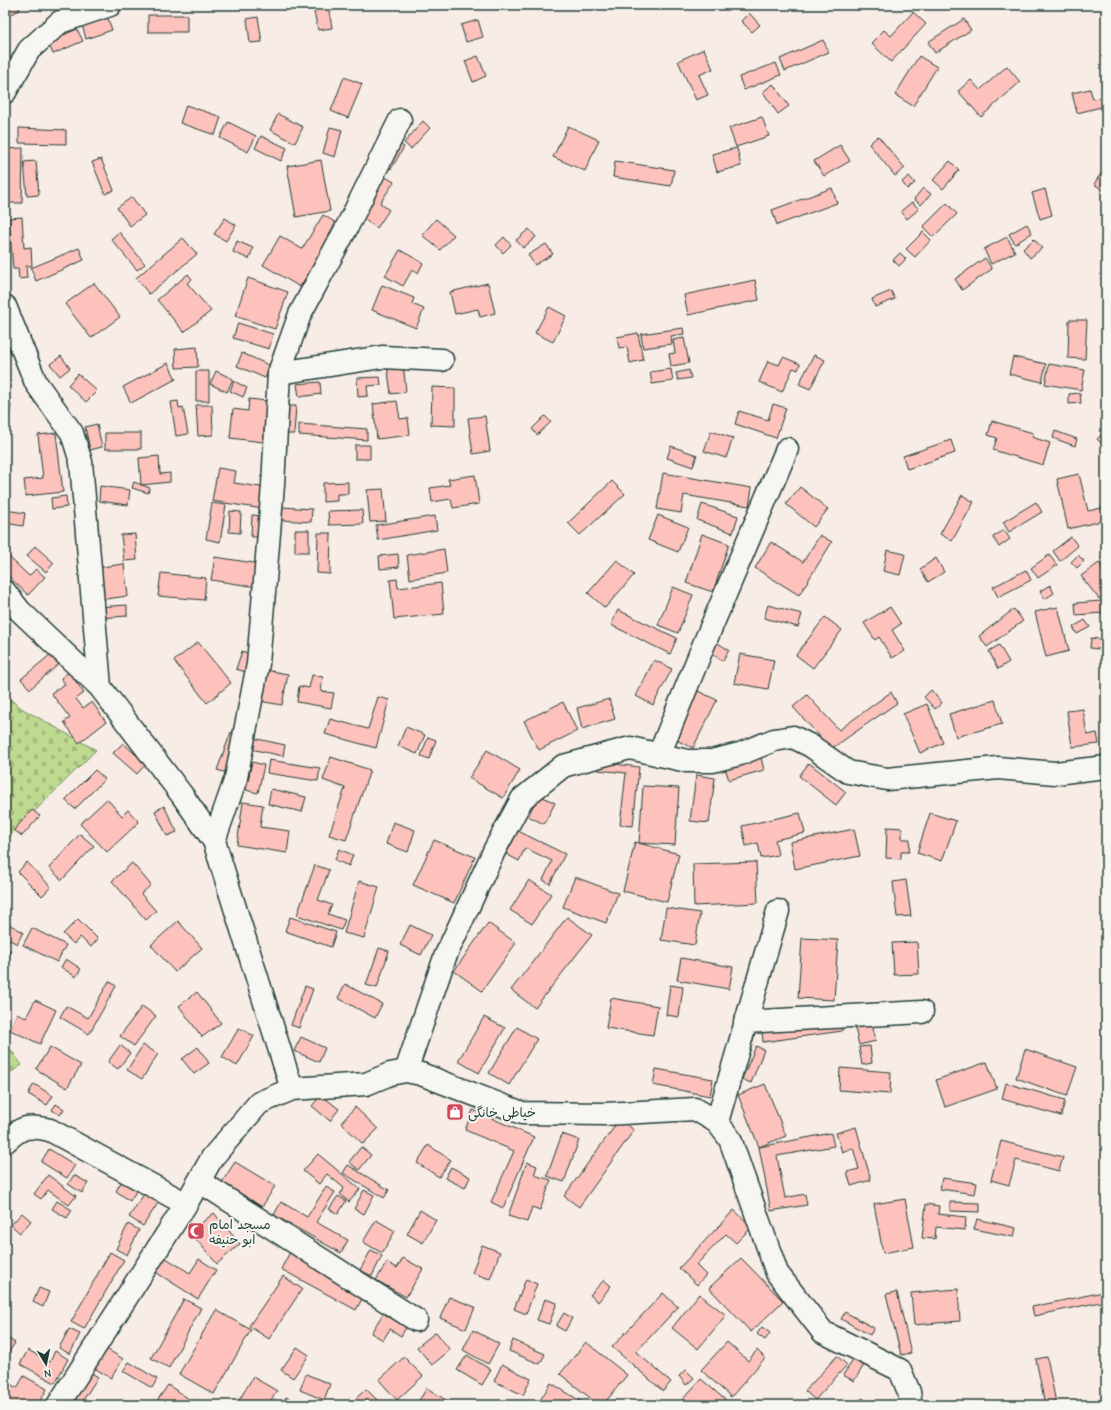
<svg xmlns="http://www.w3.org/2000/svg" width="1111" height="1410" font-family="'Comic Neue','Playpen Sans Arabic',sans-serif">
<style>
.cemetery{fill:url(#cemetery-stones);stroke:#6e8b62}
.building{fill:#fec2bc;stroke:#1f3d34}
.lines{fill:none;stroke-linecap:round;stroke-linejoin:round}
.minor-casing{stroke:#1f3d34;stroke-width:25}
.minor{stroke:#f6f6f2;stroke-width:22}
.labels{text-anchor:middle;stroke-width:4;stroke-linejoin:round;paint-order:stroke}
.poi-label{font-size:13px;fill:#1f3d34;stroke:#f6f6f2;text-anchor:start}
</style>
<defs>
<pattern id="cemetery-stones" width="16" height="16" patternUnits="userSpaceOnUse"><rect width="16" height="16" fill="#bed990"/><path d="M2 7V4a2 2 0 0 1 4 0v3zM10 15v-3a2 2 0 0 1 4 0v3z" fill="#a3bb7d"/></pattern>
</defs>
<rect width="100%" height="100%" fill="#f8ece7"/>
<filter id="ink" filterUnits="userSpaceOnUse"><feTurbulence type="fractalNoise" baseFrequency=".025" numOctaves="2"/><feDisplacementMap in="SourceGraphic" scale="8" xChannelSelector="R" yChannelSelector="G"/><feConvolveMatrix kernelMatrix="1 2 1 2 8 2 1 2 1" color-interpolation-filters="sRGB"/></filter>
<g filter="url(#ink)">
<path class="cemetery" d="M5 695 21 708 96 750 9 837 5 853Z
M5 1033 10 1049 22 1065 5 1076Z"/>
<path class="building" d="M12 5H18L20 10 5 17V8Z
M328 5 332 28 318 30 313 7Z
M913 12 926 24 891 62 871 43 884 30 891 36Z
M749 13 760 25 752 32 741 21Z
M148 15H187V32H148Z
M107 16 112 30 86 39 82 24Z
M258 17 262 42 250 43 247 19Z
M964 19 971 30 935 53 928 42Z
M478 20 483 37 466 42 461 25Z
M77 29 83 41 53 54 48 42Z
M823 40 829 52 785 71 780 59Z
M704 49 713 69 699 75 708 95 696 100 678 61Z
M478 56 486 76 473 82 465 61Z
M919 56 937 67 913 106 895 95Z
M776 63 781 75 744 90 739 77Z
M1007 66 1020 82 981 117 958 91 971 80 980 90Z
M344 77 362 84 348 118 331 111Z
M773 84 789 106 778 114 763 92Z
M1090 89 1093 99 1103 97 1105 106 1077 113 1072 93Z
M186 105 221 117 215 135 180 123Z
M278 114 303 127 295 143 270 130Z
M762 117 769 136 736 147 729 128Z
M423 121 430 128 411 149 404 143Z
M228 122 256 136 248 152 220 138Z
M568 126 599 140 585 171 553 157Z
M330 127 342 130 335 157 323 153Z
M19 128 66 130V144L19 143Z
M261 136 287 148 281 161 255 148Z
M878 136 905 168 895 176 869 144Z
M396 142 404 147 391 169 382 164Z
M840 145 850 161 824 176 814 161Z
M23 148 22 203H6V149Z
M737 148 741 166 717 172 712 154Z
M101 159 114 190 105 194 92 162Z
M321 160 330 211 296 217 287 166Z
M36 161 39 195 27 196 24 162Z
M615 161 674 170 671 186 613 177Z
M950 161 959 170 943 189 933 180Z
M1106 166V192L1094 184Z
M382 175 394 182 380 203 389 210 377 228 356 214Z
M909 176 915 183 907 189 902 182Z
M832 188 837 203 777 225 772 210Z
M923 188 931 194 921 205 914 199Z
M1045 189 1052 215 1040 219 1032 193Z
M132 197 145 215 130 226 117 208Z
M912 202 919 209 907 219 901 211Z
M947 203 957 214 933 237 923 227Z
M323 215 338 224 300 287 263 265 280 236 302 249Z
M22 217 24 248 31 247 32 266H26L27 278 19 279 18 269H13L9 218Z
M225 218 236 225 226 241 214 234Z
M436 219 454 235 440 250 422 235Z
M1027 224 1032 233 1015 244 1009 234Z
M529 229 536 237 523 248 516 240Z
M119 232 145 264 137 270 111 239Z
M923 232 931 240 915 257 906 249Z
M504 237 511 245 503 253 496 245Z
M1007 237 1015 252 991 264 984 249Z
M183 238 197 254 149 294 136 278Z
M1034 239 1042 248 1030 258 1023 249Z
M237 241 253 248 249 259 233 252Z
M546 244 553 254 535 265 528 255Z
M79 248 84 260 36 281 31 268Z
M400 250 423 263 418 273 412 270 403 286 385 276Z
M900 253 906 259 899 266 893 260Z
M985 258 992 269 962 290 955 279Z
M188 274 192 279 187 283 211 311 184 332 157 300Z
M248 278 288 292 275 329 235 316Z
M755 280 759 300 688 315 684 295Z
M94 283 120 317 91 338 65 304Z
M488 283 495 313 480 317 478 309 455 314 450 292Z
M382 285 414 298 412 304 424 309 416 328 372 310Z
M891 291 895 299 875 307 872 299Z
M549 307 566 316 553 342 535 333Z
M1069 320H1087L1085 359 1068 358Z
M238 323 273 334 269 349 233 338Z
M683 328 684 334 671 336 672 344 643 348 641 334Z
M638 333 643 360 630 363 627 347 619 348 617 337Z
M684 338 689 363 671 366 669 354 675 353 673 340Z
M197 347 198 367 176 368 175 349Z
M242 353 271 366 265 378 237 366Z
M814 355 825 360 810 389 799 384Z
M61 356 70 368 60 376 50 364Z
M783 357 800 364 798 370 793 368 782 392 759 382 768 361 779 365Z
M1013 357 1046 364 1042 382 1009 374Z
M403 362 406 392 391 394 387 364Z
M168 363 176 379 131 403 123 387Z
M1049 364 1085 370 1081 390 1045 384Z
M671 369 673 381 652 384 650 372Z
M689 370 691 378 678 380 676 373Z
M196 371H209V401H196Z
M216 371 233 379 227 392 210 384Z
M78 374 97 391 86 402 68 385Z
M380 377 381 385 367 386 368 396 358 397 357 378Z
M234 381 247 388 243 397 230 391Z
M320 382 321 394 299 397 297 384Z
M432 387 455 388V426L431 425Z
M1080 393 1081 403 1069 404V394Z
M249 399 267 401 263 442 230 438 233 409 248 411Z
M178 401 179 408 183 407 188 434 176 436 171 402Z
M397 401 400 419 408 418 410 435 377 439 373 404Z
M5 404 11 405 9 418H5Z
M773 404 786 408 776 438 735 424 739 411 768 420Z
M196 405H212L213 435 198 436Z
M283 406H296L294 434H281Z
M485 416 490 451 473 454 468 418Z
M545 416 551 422 537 435 532 429Z
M992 421 1033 433 1032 437 1050 443 1043 465 993 450 997 438 988 435Z
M97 424 102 447 90 450 85 427Z
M299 424 367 429V440L299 435Z
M1106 430V448L1097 439Z
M711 431 733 438 726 458 704 451Z
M1055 431 1077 439 1075 446 1053 438Z
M56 433 63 492 26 496 24 480 43 478 38 435Z
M105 433H141V449H105Z
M951 440 955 453 907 469 903 456Z
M355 445H370V459H355Z
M671 446 697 455 693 467 667 458Z
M159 456 160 474 170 473V482L141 485 139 458Z
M218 468 236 471 234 483 267 488 263 509 212 501Z
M663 473 752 488 749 506 684 495 681 513 657 509Z
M1079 474 1088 511 1106 507V520L1068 529 1057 479Z
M475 475 479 504 453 508 451 499 432 502 430 488 450 485 448 479Z
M612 481 625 494 580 535 568 523Z
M134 482 150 488 148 493 132 488Z
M348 482V494H337V501L323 502V483Z
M100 486 130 490 128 505 99 501Z
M800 487 828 509 814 527 786 504Z
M383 489 386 521 370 522 367 490Z
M962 495 974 502 952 541 940 534Z
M66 496 67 507 52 509 51 498Z
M1036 502 1042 512 1009 532 1003 522Z
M212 503 226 505 220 542 206 539Z
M702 504 738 516 733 533 697 520Z
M282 507 312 509 311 522 281 520Z
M5 510 25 513 23 526 5 523Z
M362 510 363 524 329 525 328 511Z
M230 511 241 512 240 533 229 532Z
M252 515 265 516 264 537H251Z
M658 515 688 527 678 552 648 540Z
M435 516 437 530 378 540 376 525Z
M295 530H309V552H295Z
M1004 530 1010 539 999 547 993 537Z
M318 533H331L330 574 317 573Z
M135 534 137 560 124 561 121 535Z
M702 534 729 544 713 592 686 583Z
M820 535 832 542 799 595 755 568 771 542 803 562Z
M1071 537 1078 546 1060 561 1053 551Z
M35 546 54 563 46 572 27 556Z
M444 549 447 573 410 579 407 555Z
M887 550 905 554 900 575 883 571Z
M5 553 29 576 36 569 45 577 28 595 5 573Z
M398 554 399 567 380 569 379 556Z
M1049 555 1057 565 1038 578 1031 568Z
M1078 555 1084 561 1077 568 1071 562Z
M215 557 260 564 257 587 211 580Z
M936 558 944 572 928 582 920 569Z
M617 560 634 575 605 608 588 593Z
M1099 563 1106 572V594L1099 599 1081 576Z
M124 564 128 596 98 600 94 568Z
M1026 570 1031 580 998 597 993 587Z
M161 573 206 578 204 600 158 596Z
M397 579 398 588 441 583 444 614 394 619 390 580Z
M1050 585 1054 593 1045 599 1040 591Z
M673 587 693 595 678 633 658 625Z
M1102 601 1103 613 1076 615 1075 603Z
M127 605V616L99 618 98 607Z
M768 605 802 614 798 627 764 618Z
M890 607 901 624 892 630 905 651 892 658 879 637 875 640 864 623Z
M1058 607 1069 651 1046 657 1035 612Z
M1014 609 1023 621 987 647 979 636Z
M618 610 677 638 670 654 611 625Z
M825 617 842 630 813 668 796 655Z
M1085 620 1090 627 1077 634 1073 627Z
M1091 638 1106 640 1105 650 1090 648Z
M198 642 231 683 207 703 174 661Z
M716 642 729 650 723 661 710 653Z
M999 645 1009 662 998 669 989 651Z
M242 651 255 656 249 673 236 669Z
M51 654 59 664 30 689 21 679Z
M740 654 774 660 768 689 734 683Z
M654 660 672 669 653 705 636 696Z
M265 670 288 674 282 705 259 701Z
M69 672 84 693 76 699 83 708 92 702 106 722 79 743 64 722 70 718 51 693 65 684 61 678Z
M312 675 323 677 321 691 334 693 331 708 297 702 299 686 309 688Z
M931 690 942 703 935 709 924 697Z
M698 691 717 700 693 748 674 739Z
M891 692 897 703 831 749 793 707 807 695 839 730Z
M378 697 389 700 376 748 325 734 330 719 368 729Z
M609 699 615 719 582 729 577 708Z
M995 700 1002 724 956 737 949 714Z
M563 702 577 731 539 750 524 721Z
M927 704 943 743 920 753 903 714Z
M1083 709 1087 735 1097 733 1099 744 1072 747 1067 711Z
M406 727 425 735 417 754 398 746Z
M231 732 241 736 227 773 217 770Z
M428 737 436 740 429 759 421 756Z
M253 738 285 745 283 756 251 749Z
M123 743 146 764 137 774 113 753Z
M487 750 520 770 503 798 469 778Z
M760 754 764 770 729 780 724 765Z
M331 757 370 770 346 840 329 835 345 788 323 780Z
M269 760 320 768 318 781 267 773Z
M252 762 264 765 258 793 246 790Z
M599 762 639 767 633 826 620 825 626 773 598 770Z
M809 763 846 792 836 805 799 776Z
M95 770 105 779 75 809 65 800Z
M696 775 715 778 709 823 690 821Z
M643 786 679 788 675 845 639 843Z
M271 789 306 797 302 812 268 804Z
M539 795 555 803 544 824 528 816Z
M107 799 122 816 128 810 139 822 107 852 80 824Z
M243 802 263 805 260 827 290 831 287 853 237 845Z
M164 806 177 832 167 836 155 811Z
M32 810 40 816 22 836 14 830Z
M800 813 805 833 775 840 778 855 761 858 758 843 746 846 742 826Z
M930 813 956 821 942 861 917 853Z
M393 822 415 830 408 852 386 844Z
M887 827 902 828V839H910L909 852H901V859L886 858Z
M854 829 860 856 795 869 790 842Z
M518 831 565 854 550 884 543 880 552 861 525 848 519 861 506 854Z
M80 834 94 846 62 880 49 868Z
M434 840 475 857 454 903 413 885Z
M635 842 679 854 667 902 623 891Z
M339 849 353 855 349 866 335 860Z
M27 862 51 887 42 896 18 872Z
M756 862 758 903 694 906 693 864Z
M132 863 151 885 141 894 156 911 146 920 112 881Z
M315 865 329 870 318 900 332 905 328 914 345 920 341 930 297 915Z
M575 877 618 893 606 923 563 907Z
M529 880 551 894 532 924 510 910Z
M906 880 911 916 897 917 893 882Z
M359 881 379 887 364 938 344 933Z
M666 908 700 913 695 945 661 940Z
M290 917 336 932 331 947 285 931Z
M567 917 592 935 535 1008 511 990Z
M78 919 98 939 91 947 80 937 74 944 63 934Z
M178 921 202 948 175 972 151 945Z
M5 922 23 932 17 944 5 937Z
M488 923 516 943 482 991 454 971Z
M410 925 431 935 421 955 400 945Z
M32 928 66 945 57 962 23 945Z
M802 938 838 940 834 1000 798 998Z
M917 942 919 974 894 975 892 943Z
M379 948 389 951 377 988 366 985Z
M5 950H10L7 970H5Z
M681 958 733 967 729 989 677 980Z
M66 959 81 969 76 977 61 967Z
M109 981 116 986 89 1034 60 1017 66 1006 88 1018Z
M345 984 382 1004 375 1018 338 998Z
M670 985 683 987 679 1017 666 1015Z
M305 986 313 989 299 1028 291 1025Z
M197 992 221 1023 202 1037 179 1006Z
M611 998 658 1006 653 1035 606 1028Z
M35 1000 56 1010 40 1044 10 1030 17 1013 26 1018Z
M142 1006 156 1016 134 1046 120 1036Z
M870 1016 876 1041 859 1045 853 1020Z
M484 1017 505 1028 479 1073 458 1061Z
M841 1021 842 1031 763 1042 762 1032Z
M517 1027 537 1039 509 1085 489 1073Z
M239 1028 254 1036 237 1066 222 1057Z
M301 1037 325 1048 319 1062 294 1051Z
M120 1045 130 1053 118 1069 108 1062Z
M143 1045 158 1054 142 1079 127 1070Z
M756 1046 764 1050 751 1083 742 1079Z
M870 1046 872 1063 862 1065 859 1047Z
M50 1047 81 1065 67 1088 36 1069Z
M198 1047 209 1063 194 1074 182 1059Z
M1025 1049 1077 1067 1067 1096 1016 1078Z
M987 1062 997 1089 945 1107 936 1080Z
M840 1068 891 1072 890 1094 839 1090Z
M656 1069 713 1079 710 1096 653 1085Z
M1006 1083 1065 1100 1061 1116 1002 1099Z
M34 1084 53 1096 47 1105 28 1094Z
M765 1084 786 1136 759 1147 738 1095Z
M321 1095 339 1109 330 1121 312 1106Z
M56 1104 64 1109 60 1115 52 1110Z
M355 1107 378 1129 363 1144 341 1123Z
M473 1110 534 1137 503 1208 491 1202 514 1151 465 1130Z
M620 1119 634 1130 579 1207 564 1196Z
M856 1127 871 1180 851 1186 847 1172 859 1169 853 1148 842 1152 836 1133Z
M831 1133 834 1146 777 1156 785 1198 805 1194 807 1205 771 1211 759 1147Z
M562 1134 579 1140 564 1182 547 1176Z
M1001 1141 1063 1157 1059 1171 1016 1160 1009 1185 991 1180Z
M428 1145 451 1160 439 1177 417 1163Z
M361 1147 371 1155 359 1170 349 1162Z
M49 1149 75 1165 67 1178 41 1162Z
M318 1154 360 1189 349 1202 340 1194 344 1188 327 1174 319 1184 303 1171Z
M235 1162 275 1186 262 1207 222 1182Z
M527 1162 537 1166 534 1175 551 1180 540 1210 532 1207 527 1222 508 1216Z
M348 1165 389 1190 384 1198 343 1173Z
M451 1167 470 1177 465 1188 445 1178Z
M48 1175 76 1196 69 1205 48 1190 41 1199 34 1194Z
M74 1175 88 1183 82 1193 68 1184Z
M942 1178 977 1183 975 1194 940 1189Z
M123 1179 138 1188 130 1201 116 1191Z
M326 1187 335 1192 316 1222 348 1240 341 1253 274 1215 281 1202 307 1217Z
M364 1190 374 1195 364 1214 354 1209Z
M146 1191 160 1200 143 1226 129 1217Z
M338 1196 346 1201 338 1214 329 1209Z
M905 1199 914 1247 883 1253 874 1204Z
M57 1201 72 1210 67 1218 52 1209Z
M950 1202 980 1203V1212L950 1211Z
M926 1204 939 1206 938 1214 966 1217 965 1230 936 1227 935 1239 922 1238Z
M420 1210 436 1220 423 1243 407 1234Z
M734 1210 752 1227 736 1243 726 1234 696 1265 706 1275 697 1285 679 1268Z
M22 1213 31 1221 20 1233 11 1225Z
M214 1213 240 1244 217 1264 190 1232Z
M977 1219 1016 1228 1014 1237 974 1229Z
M376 1220 395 1231 382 1253 363 1242Z
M128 1224 139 1230 127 1255 116 1249Z
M482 1245 500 1252 490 1279 472 1273Z
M371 1250 382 1256 372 1276 360 1270Z
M110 1252 124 1260 84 1329 71 1322Z
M290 1252 365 1293 356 1310 281 1269Z
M158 1253 190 1273 199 1259 216 1270 198 1299 149 1268Z
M403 1258 423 1269 406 1297 376 1280 387 1262 397 1268Z
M741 1258 783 1301 751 1332 709 1288Z
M283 1276 302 1289 269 1339 249 1326Z
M526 1279 537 1284 526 1314 514 1309Z
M604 1280 611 1286 598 1302 590 1295Z
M39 1288 49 1292 43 1307 33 1302Z
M958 1289 960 1321 914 1325 911 1293Z
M897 1292 911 1353 901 1355 886 1294Z
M1103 1292 1105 1301 1034 1316 1032 1307Z
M663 1293 678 1307 636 1352 671 1382 663 1391 612 1347Z
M699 1294 726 1315 698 1349 672 1328Z
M449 1297 475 1307 466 1329 440 1318Z
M184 1299 201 1308 169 1368 151 1358Z
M545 1299 557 1303 549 1324 537 1320Z
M216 1310 251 1330 214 1394 179 1374Z
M384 1312 407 1326 401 1336 390 1329 383 1340 371 1333Z
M845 1312 874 1328 870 1335 841 1319Z
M564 1313 572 1318 565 1331 556 1326Z
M762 1327 770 1333 765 1340 757 1334Z
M69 1329 80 1334 70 1354 59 1348Z
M473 1330 499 1344 488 1364 463 1350Z
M436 1332 450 1350 432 1365 417 1347Z
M5 1336 15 1343 8 1353 5 1351Z
M513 1340 545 1354 540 1364 509 1351Z
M586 1342 627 1375 603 1405H599L560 1374Z
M727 1342 748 1361 757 1350 765 1358 731 1397 701 1370Z
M100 1345 123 1359 111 1378 89 1365Z
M297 1347 309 1355 293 1378 281 1370Z
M28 1350 50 1362 55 1351 68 1359 55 1383 20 1364Z
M467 1355 491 1370 482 1385 457 1370Z
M837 1356 847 1365 815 1400 805 1391Z
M404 1357 423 1376 397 1400 379 1380Z
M1047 1357 1056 1403 1045 1405 1036 1359Z
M854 1359 864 1365 854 1381 843 1375Z
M129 1362 157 1379 152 1388 123 1371Z
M502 1364 531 1379 523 1395 494 1381Z
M686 1370 694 1378 686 1385 679 1376Z
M88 1371 98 1377 80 1405H66Z
M306 1374 330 1384 324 1400 300 1390Z
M24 1376 47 1389 38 1405H5V1381L17 1388Z
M253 1377 277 1391 268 1405H236Z
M701 1379 729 1403 728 1405H688L682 1400Z
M551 1383 582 1402 580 1405H556L554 1404V1405H537Z
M168 1385 198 1405H154Z
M427 1388 452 1404V1405H423L418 1402Z
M366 1389 378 1401 375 1405H349Z
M286 1397 298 1403 297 1405H282Z
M863 1398 868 1405H853Z"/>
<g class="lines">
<defs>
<path id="minor" d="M5 92 29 50 60 22 110 5
M5 306 36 383 72 433 81 462 100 687
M279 373 382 357 442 360
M5 592 20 611 100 687 182 795 214 841 292 1089
M659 755 704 644 787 449
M214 841 236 778 258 664 273 485 279 373 300 314 346 229 400 120
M745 1022 922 1012
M406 1071 445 957 495 849 522 799 563 766 630 748 687 761H712L740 754 774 740 793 737 811 746 848 772 887 779 998 768 1055 773 1106 767
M717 1122 778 911
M5 1142C22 1126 28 1125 50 1130L186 1204 212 1158 259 1103 292 1089 366 1084 390 1074 406 1071 421 1074 522 1113 605 1114 695 1109 717 1122 730 1139 777 1273 823 1332 900 1370 909 1392 911 1405
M199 1181 416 1320
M58 1405 186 1204"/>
</defs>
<use href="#minor" class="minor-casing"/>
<use href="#minor" class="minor"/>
</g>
</g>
<defs>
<symbol id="shop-square" viewBox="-11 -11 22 22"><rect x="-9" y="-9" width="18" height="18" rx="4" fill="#d1495b" stroke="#f6f6f2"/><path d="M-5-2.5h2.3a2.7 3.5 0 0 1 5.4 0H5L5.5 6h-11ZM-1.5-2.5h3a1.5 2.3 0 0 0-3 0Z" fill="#fff"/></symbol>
<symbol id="mosque-square" viewBox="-11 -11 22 22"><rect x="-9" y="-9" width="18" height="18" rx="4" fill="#d1495b" stroke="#f6f6f2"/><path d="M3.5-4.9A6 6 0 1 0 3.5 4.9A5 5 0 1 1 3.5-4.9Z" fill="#fff"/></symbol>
</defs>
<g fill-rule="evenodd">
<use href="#shop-square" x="445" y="1102" width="20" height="20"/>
<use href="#mosque-square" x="186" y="1221" width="20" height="20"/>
</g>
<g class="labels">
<g class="poi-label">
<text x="468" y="1117">خیاطی خانگی</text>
<text x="209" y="1229">مسجد امام<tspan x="209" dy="15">ابو حنیفه</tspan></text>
</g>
</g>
<rect width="1111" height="1410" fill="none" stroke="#f6f6f2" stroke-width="20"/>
<rect x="10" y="10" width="1091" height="1390" fill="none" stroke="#1f3d34" stroke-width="1.5" filter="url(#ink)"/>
<g transform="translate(46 1364) rotate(170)" stroke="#f6f6f2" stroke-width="3" paint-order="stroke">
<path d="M0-3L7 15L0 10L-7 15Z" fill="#1f3d34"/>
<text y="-6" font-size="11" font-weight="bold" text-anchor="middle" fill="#1f3d34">N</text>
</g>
</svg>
